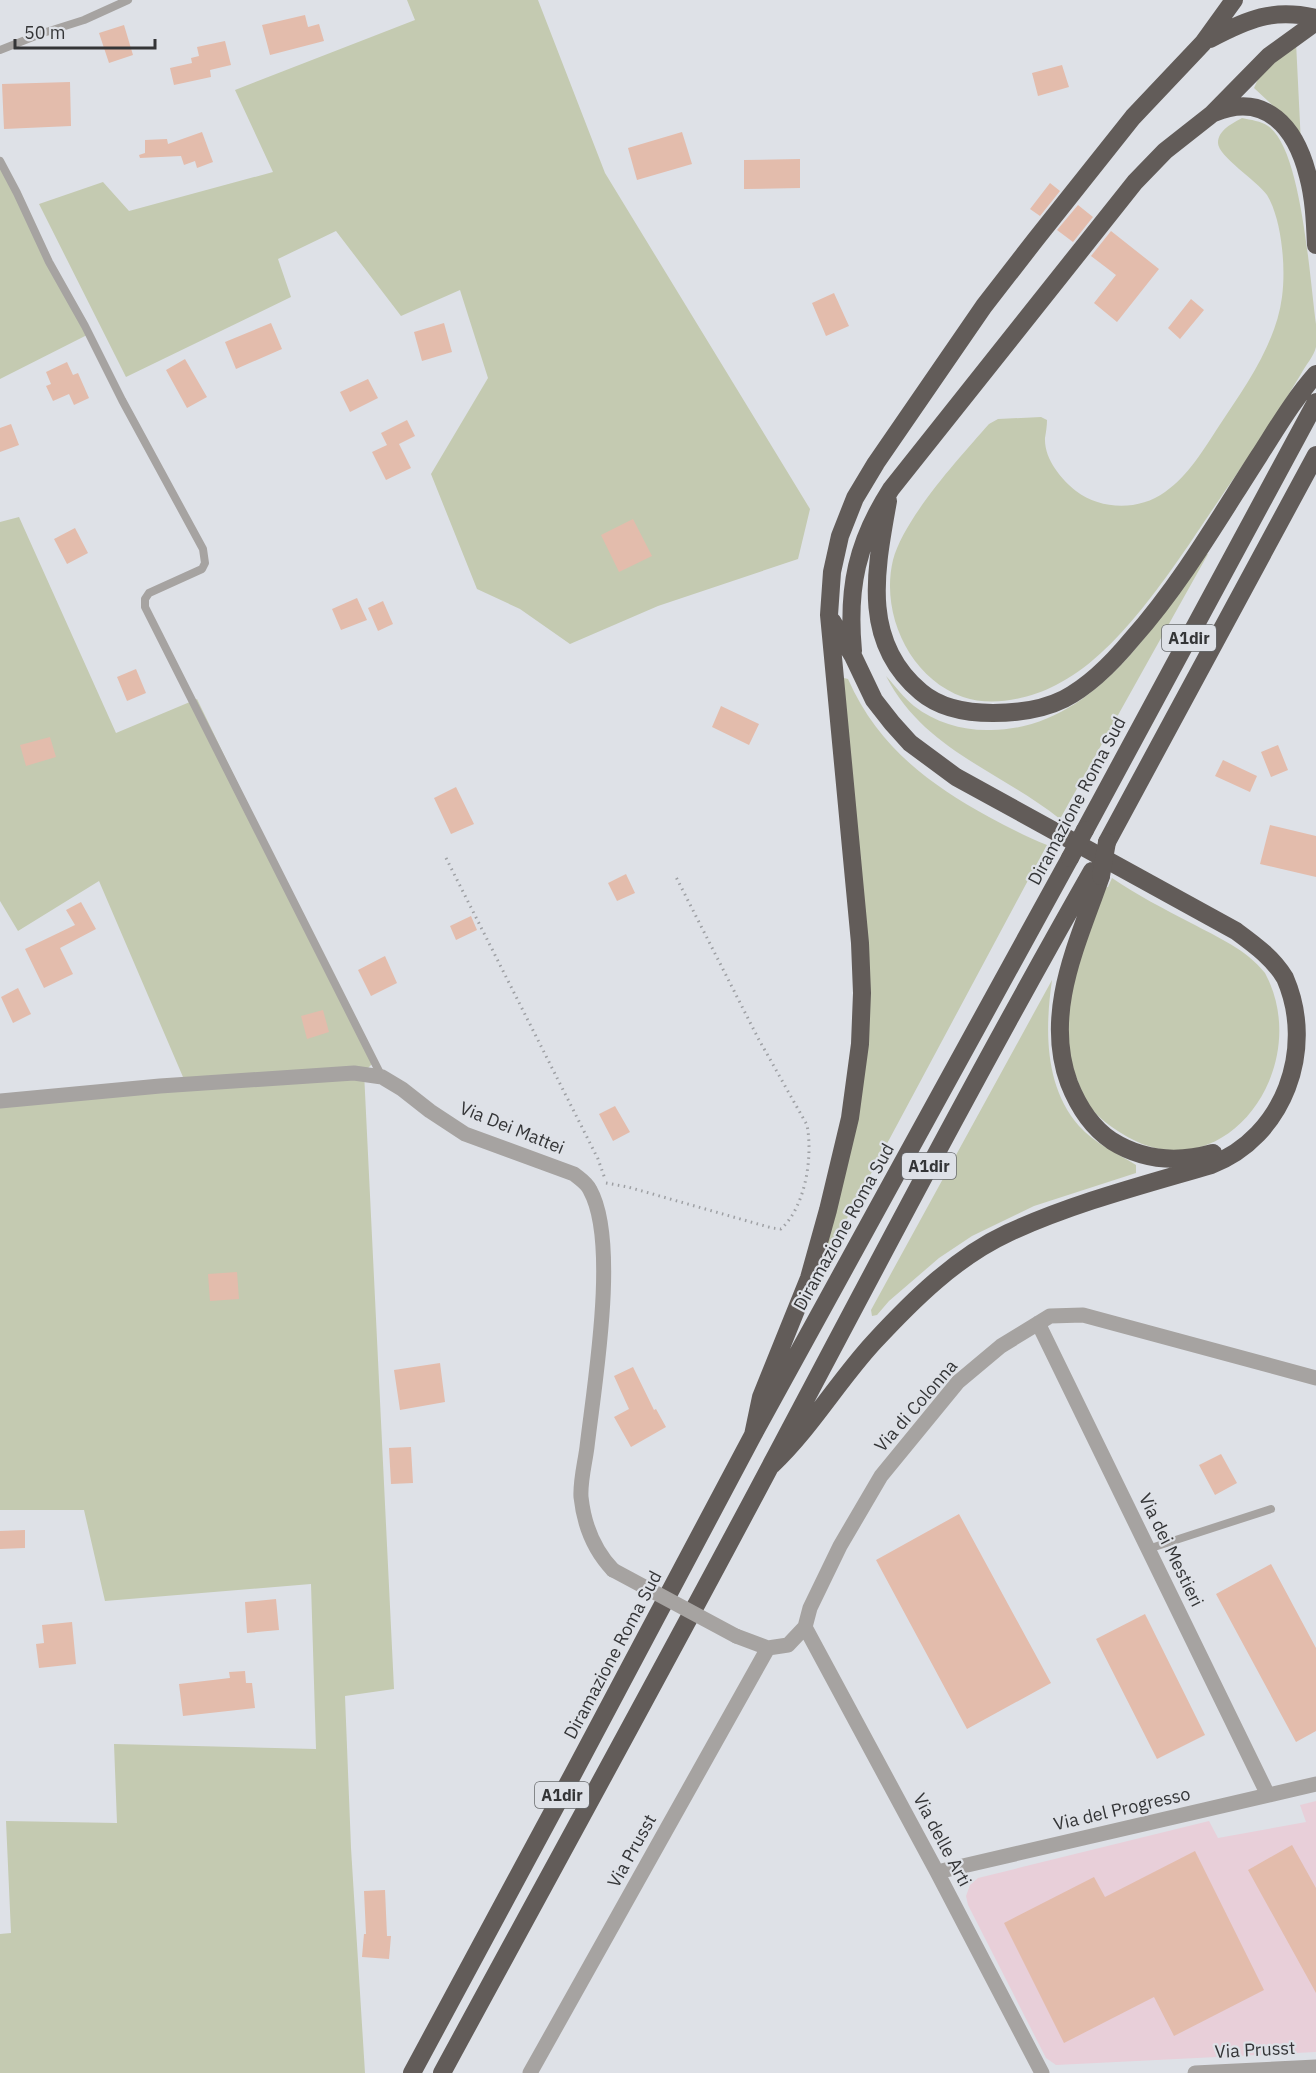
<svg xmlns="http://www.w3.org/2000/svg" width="1316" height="2073" font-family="'IBM Plex Sans',sans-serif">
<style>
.industrial{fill:#e8cfd9}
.green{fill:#c4cab1}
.building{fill:#e3bcac}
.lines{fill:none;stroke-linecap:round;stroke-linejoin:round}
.path{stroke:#9ea0a4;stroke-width:3;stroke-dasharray:1.5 4.5;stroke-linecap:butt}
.lane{stroke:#a6a3a1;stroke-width:8}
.street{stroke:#a6a3a1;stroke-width:15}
.highway{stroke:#625c59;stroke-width:18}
.street-bridge{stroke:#a6a3a1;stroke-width:15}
.highway-bridge{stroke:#625c59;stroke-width:18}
.labels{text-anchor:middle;stroke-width:4.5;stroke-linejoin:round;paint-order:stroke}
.shield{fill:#dee1e7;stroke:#67696c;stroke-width:1.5}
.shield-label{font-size:16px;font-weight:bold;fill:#343537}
.street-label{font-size:18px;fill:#343537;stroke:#dee1e7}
</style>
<rect width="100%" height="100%" fill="#dee1e7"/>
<path class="industrial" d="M1316 1801V2052L1056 2065 1046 2058 968 1905 966 1896 970 1885 978 1878 1209 1821 1218 1838 1306 1822 1300 1805Z"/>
<path class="green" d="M407 0H538L605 173 810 509 798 559 658 606 570 644 520 609 477 589 431 474 488 378 460 290 401 316 336 231 278 259 291 297 126 377 39 204 103 182 129 211 273 172 235 90 415 20Z
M1296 42 1301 144 1284 116 1254 88 1258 79Z
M1242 118C1251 120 1261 121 1268 126 1302 148 1310 283 1316 324 1316 331 1316 340 1316 347 1314 356 1305 366 1301 374 1279 411 1256 446 1232 481 1187 545 1126 651 1056 685 1029 699 992 707 963 697 910 678 880 614 893 560 904 518 960 457 989 424L998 419 1041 417 1047 420C1047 426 1046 432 1045 438 1044 459 1061 479 1076 491 1101 510 1139 511 1165 492 1188 476 1204 449 1219 426 1245 387 1276 344 1282 297 1286 268 1282 220 1267 195 1257 181 1218 156 1218 143 1218 130 1233 123 1242 118Z
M0 162 89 334 0 379Z
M19 517 116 733 197 699 373 1063 364 1072 394 1689 345 1696 351 1848 365 2073H0V1934L11 1933 6 1821 117 1823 114 1744 316 1749 311 1584 105 1601 84 1510H0V1101L186 1084 99 881 18 931 0 901V522Z
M1208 554 1060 819C1000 771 924 750 886 676 895 686 904 698 914 706 936 723 964 731 991 730 1092 729 1153 629 1203 555Z
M844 678 848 679C877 745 927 783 989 817 1008 827 1026 837 1047 845L830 1250 826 1252 825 1250 859 1102 842 681Z
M1112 878C1137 895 1164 909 1191 923 1217 937 1246 949 1265 973 1316 1068 1222 1198 1121 1133 1096 1117 1087 1107 1077 1079 1074 1070 1068 1059 1066 1049 1065 1040 1067 1000 1068 990 1070 980 1075 970 1079 960 1087 936 1096 912 1104 888L1108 887Z
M1052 980C1045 1029 1044 1086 1079 1126 1094 1143 1117 1153 1136 1165V1173L1034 1206 972 1236 939 1258 889 1301 877 1315 872 1316 871 1310Z"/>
<path class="building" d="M305 15 308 27 319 24 324 41 270 55 262 25Z
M124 25 133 55 109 63 99 33Z
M225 41 231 65 210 70 211 77 174 85 170 68 192 63 191 58 199 56 197 47Z
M1062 65 1069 87 1038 96 1032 73Z
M70 82 71 126 4 129 2 84Z
M202 132 213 162 197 168 195 161 184 165 181 156 140 158 139 155 145 153V140L167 139 168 144Z
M682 132 692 164 637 180 628 148Z
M800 159V188L744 189V160Z
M1050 183 1060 191 1040 216 1030 209Z
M1078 205 1093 217 1073 242 1057 230Z
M1111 231 1159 269 1117 322 1094 303 1116 275 1091 256Z
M834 293 849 326 826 336 812 303Z
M1191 299 1204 310 1180 339 1168 328Z
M271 323 282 349 236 369 225 342Z
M444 323 452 352 422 361 414 332Z
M185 359 207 397 187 408 166 370Z
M67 362 73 375 78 373 89 398 74 405 69 394 53 401 46 386 51 384 46 372Z
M368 379 378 398 350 412 340 392Z
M407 420 415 436 399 444 411 468 386 480 372 452 387 445 381 433Z
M11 424 19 445 0 452V428Z
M633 519 652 556 619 572 601 535Z
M75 528 88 553 67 564 54 539Z
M357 598 367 620 341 630 332 609Z
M383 601 393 624 378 631 368 608Z
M136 669 146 693 127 701 117 677Z
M721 706 759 724 749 745 712 727Z
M50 737 56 757 26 766 20 745Z
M1278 745 1288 770 1271 777 1261 752Z
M1223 760 1257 776 1250 792 1215 776Z
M456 787 474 824 451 834 434 798Z
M1270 825 1316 836V877L1260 864Z
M626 874 635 893 617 901 608 883Z
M81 902 96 929 60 948 73 974 44 988 25 949 75 925 66 910Z
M471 916 477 930 456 940 450 926Z
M385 956 397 983 371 996 358 970Z
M18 988 31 1014 13 1023 1 997Z
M323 1010 329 1032 307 1039 301 1016Z
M615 1106 630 1132 613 1141 599 1114Z
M237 1272 239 1299 210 1301 208 1274Z
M440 1363 445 1402 400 1410 394 1370Z
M633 1367 654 1410 656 1409 666 1427 631 1447 614 1417 629 1409 614 1376Z
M411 1447 413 1483 391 1484 389 1448Z
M1221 1454 1237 1483 1215 1495 1199 1465Z
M959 1514 1051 1683 967 1729 876 1560Z
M25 1530V1548L0 1549V1531Z
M1271 1564 1316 1648V1731L1296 1742 1216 1594Z
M276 1599 279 1630 247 1633 245 1602Z
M1145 1614 1205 1735 1157 1759 1096 1639Z
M72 1622 76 1664 39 1668 36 1644 44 1643 42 1625Z
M245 1671 246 1683H252L255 1708 183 1716 179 1684 230 1678 229 1672Z
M1292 1845 1316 1888V1993L1248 1870Z
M1195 1851 1264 1990 1174 2036 1154 1997 1064 2043 1004 1923 1094 1877 1105 1897Z
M385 1890 387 1936H391L389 1959 362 1957 364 1934H366L364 1891Z"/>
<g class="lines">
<path class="path" d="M446 858 598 1159 605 1179
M606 1183 628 1187 772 1228 781 1229C806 1206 813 1156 807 1125L758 1038 676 877"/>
<path class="lane" d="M0 50 43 33 84 20 128 0
M0 161 17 193 49 262 85 326 122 400 203 549 205 563 202 569 149 593 145 599V607L382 1077
M1148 1549 1271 1509"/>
<path class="street" d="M0 1101 160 1086 354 1073 382 1077 402 1089 430 1111 465 1134 574 1174C580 1179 587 1183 590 1190 619 1242 594 1386 587 1447 585 1463 580 1481 581 1497 584 1525 593 1549 613 1570
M1038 1323 1268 1795
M805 1627 937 1872 1042 2073
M736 1636 768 1648 788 1645 805 1627 810 1608 840 1546 881 1476 958 1382 1001 1346 1050 1316 1083 1315 1316 1378
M937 1872 1316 1784
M530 2073 768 1648
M1195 2073 1316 2067"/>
<path class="highway" d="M1210 39C1248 19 1273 8 1316 18
M1214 113C1266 91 1296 128 1308 176 1314 198 1315 222 1316 245
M888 501C876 569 860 641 921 692 941 709 968 713 993 713 1018 713 1042 710 1064 699 1091 685 1113 662 1132 639 1181 584 1219 518 1259 456 1277 428 1294 399 1316 374
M853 651C847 588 857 542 891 489L1135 182 1165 151 1212 114 1269 56 1316 22
M1085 830 1316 402
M1107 842 1316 455
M1101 876C1078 943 1043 1012 1069 1083 1078 1106 1091 1127 1112 1141 1144 1161 1177 1163 1213 1153
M753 1435 761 1397 809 1278 828 1210 850 1118 860 1044 862 993 860 943 829 615 832 572 840 536 855 498 876 463 984 306 1036 239 1133 117 1203 43 1234 0
M772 1465C811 1428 838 1381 874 1342 912 1301 956 1257 1008 1233 1073 1203 1143 1185 1211 1165 1284 1137 1316 1049 1285 978 1273 958 1255 945 1236 931L956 777 910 743 892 723 874 700 853 656 832 621
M412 2073 573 1774 753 1435 1070 858
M442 2073C552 1870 664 1667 772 1463 877 1265 981 1066 1092 871"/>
<path class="street-bridge" d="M613 1570 736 1636"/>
<path class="highway-bridge" d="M1070 858 1085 830
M1101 876 1107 842"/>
</g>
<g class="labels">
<g class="shield">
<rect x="1162" y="625" width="54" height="26" rx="4.5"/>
<rect x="902" y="1153" width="54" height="26" rx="4.5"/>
<rect x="535" y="1782" width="54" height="26" rx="4.5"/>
</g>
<g class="shield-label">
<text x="1189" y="644">A1dir</text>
<text x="929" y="1172">A1dir</text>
<text x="562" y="1801">A1dir</text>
</g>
<g class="street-label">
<text transform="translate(1077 801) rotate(-62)" y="6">Diramazione Roma Sud</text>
<text transform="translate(512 1128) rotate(22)" y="6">Via Dei Mattei</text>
<text transform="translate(844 1227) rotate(-61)" y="6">Diramazione Roma Sud</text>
<text transform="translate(916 1406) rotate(-49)" y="6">Via di Colonna</text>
<text transform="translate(1171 1550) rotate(64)" y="6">Via dei Mestieri</text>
<text transform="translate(613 1655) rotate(-62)" y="6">Diramazione Roma Sud</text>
<text transform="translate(1122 1809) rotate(-13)" y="6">Via del Progresso</text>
<text transform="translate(942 1840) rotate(62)" y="6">Via delle Arti</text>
<text transform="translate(632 1851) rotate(-61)" y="6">Via Prusst</text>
<text transform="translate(1255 2050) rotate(-3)" y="6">Via Prusst</text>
</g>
</g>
<path d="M15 39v9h140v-9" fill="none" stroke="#343537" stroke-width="3"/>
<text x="24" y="39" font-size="18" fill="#343537" stroke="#dee1e7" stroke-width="4.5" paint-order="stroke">50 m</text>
</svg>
